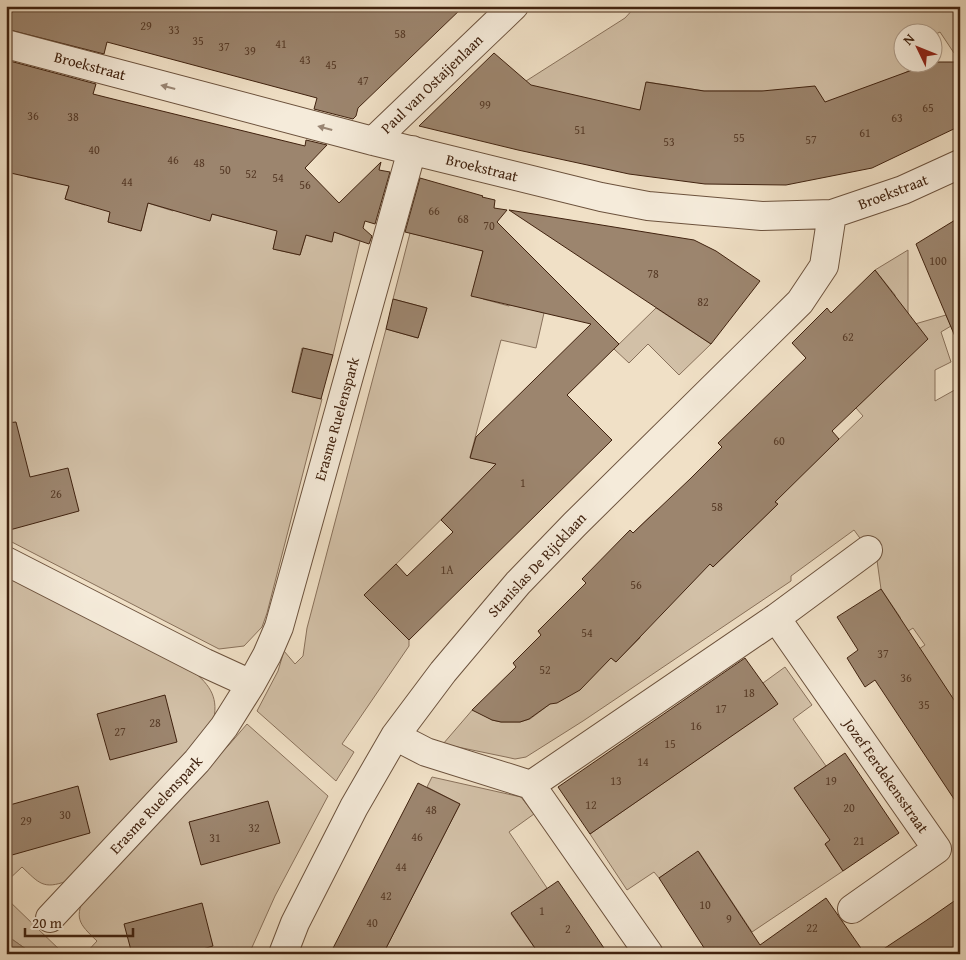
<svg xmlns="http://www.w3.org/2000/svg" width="966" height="960" font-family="'Gentium Book Plus',serif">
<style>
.green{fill:#d2c0a7;stroke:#89715b}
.water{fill:#b49f88;stroke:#866d58}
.building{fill:#9c856e;stroke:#40220f}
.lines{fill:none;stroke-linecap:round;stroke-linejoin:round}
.street-casing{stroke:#6c523d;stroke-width:30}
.street{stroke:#f5ebda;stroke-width:28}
.oneway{fill:#9a8674}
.labels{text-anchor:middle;stroke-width:4.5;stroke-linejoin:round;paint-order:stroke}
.number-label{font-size:12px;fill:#573b27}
.street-label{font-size:15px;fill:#40220f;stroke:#f5ebda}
</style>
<rect width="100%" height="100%" fill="#f0e0c6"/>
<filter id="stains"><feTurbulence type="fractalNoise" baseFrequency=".004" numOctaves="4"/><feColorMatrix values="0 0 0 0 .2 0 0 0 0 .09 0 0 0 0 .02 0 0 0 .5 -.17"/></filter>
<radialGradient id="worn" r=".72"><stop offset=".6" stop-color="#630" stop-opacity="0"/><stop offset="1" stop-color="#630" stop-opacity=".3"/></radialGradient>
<path class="green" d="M636 6H960V51L954 53 940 32 934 35V32H904V62L920 63 896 79 830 110 762 91H704L647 82 640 110 532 95 526 81 625 18Z
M6 165 29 171 27 177 41 180 73 172 65 199 85 205 91 183 111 210 108 222 141 231 148 203 173 211 176 198 212 214 251 224 282 214 273 249 300 255 306 235 331 242 334 232 360 241 333 355 302 348 292 392 322 399 267 613 262 627 244 646 219 649 6 539Z
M410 233 483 251 478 270 489 273 483 299 509 306 516 283 549 291 536 348 501 340 470 457 497 464 365 595 409 640V646L342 744 354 752 336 781 257 711 278 671 284 651 295 664 303 656 307 628 386 329 418 338 427 308 393 299Z
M908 250V326L946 315 951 326 941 332 951 362 935 370V401L960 387V709L919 649 925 645 913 628 902 635 900 617 881 589 875 546 865 545 854 530 791 576V581L583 721 526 757 515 759 506 757 443 744 474 708 492 720 501 722H520L530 719 550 704 588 681 611 658 616 662 640 638 633 533 657 510 713 567 777 505 775 501 863 416 856 408 896 369V307L895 295 875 270Z
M656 308 711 344 679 375 648 344 629 363 614 349Z
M6 573 192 670C211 686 219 698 213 723L67 881C43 890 39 883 22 867L6 882Z
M785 667 812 705 793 719 826 766 795 788 836 837 825 844 843 871 752 932 699 852 659 878 654 872 627 890 590 834 777 704 763 683Z
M247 724 328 796 275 896 249 954H85L97 941C78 923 74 918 86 893L228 746Z
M432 777 521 797 534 814 509 832 547 888 511 914 539 954H383L460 804 427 787Z
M6 898 64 954H33L6 935Z"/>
<path class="water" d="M6 935 33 954H6Z"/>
<path class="building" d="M6 6H464L358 108 356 116 353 119 314 109 317 98 107 42 104 54 6 29Z
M494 53 531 85 640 110 646 82 704 91H762L815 86 825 102 934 62H960V126L872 168 786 185 705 184 629 174 518 150 419 126Z
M6 60 96 84 93 94 121 101 305 146 306 140 327 145 305 168 339 203 381 162 379 170 390 172 375 224 365 221 363 228 372 236 369 244 334 232 332 242 306 235 300 255 273 249 277 231 212 214 210 221 148 203 141 231 108 222 110 212 65 199 69 186 6 172Z
M420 178 483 196 482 197 495 200 494 208 507 210 497 222 619 344 567 395 612 440 409 640 364 595 396 564 407 576 453 532 441 520 496 464 470 458 476 437 591 324 471 296 483 251 405 232Z
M509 210 694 240 716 251 760 281 711 344Z
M960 217V346H959L916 244Z
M875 270 928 339 832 431 839 439 775 502 778 504 713 567 710 564 616 662 611 658 580 690 557 703 550 704 529 719 520 722H501L492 720 472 710 516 667 513 663 541 635 538 631 586 583 582 579 630 530 633 533 690 479 722 447 718 443 806 358 792 343 827 308 831 313Z
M393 299 427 308 418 338 386 329Z
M303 348 333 355 321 399 292 392Z
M16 422 30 477 68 468 79 511 6 531V423Z
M881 589 960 709V808L875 680 865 687 847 658 858 650 837 617Z
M745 658 778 704 590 834 558 787Z
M165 695 177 742 110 760 97 714Z
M845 753 899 833 843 871 825 844 830 840 794 788Z
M418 783 460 804 383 954H330Z
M78 786 90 833 12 855 6 835V806Z
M268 801 280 843 201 865 189 822Z
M698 851 760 945 826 898 865 954H708L659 878Z
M558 881 589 926 608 954H539L511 913Z
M960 897V954H876L927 920Z
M202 903 213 946 186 954H132L124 924Z"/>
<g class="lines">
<defs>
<path id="street" d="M6 44 373 141 601 197 648 206 762 216 832 214 903 190 960 164
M373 141 514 6
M6 561 205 663 251 684 267 655 279 627 412 150
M776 618 937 849 852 909
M395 736 426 752 531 785 649 954
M531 785 776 618 868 550
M50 918 197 761 224 727 251 684
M283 954 295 923 354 807 395 736 443 672 518 583 575 524 800 302 824 266 832 214"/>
</defs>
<use href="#street" class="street-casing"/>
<use href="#street" class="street"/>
</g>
<defs><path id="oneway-solid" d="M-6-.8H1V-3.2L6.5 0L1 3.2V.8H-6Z" transform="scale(1.25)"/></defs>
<g class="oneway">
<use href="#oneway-solid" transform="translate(168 87) rotate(-165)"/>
<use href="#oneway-solid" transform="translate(325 128) rotate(-165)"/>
</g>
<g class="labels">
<g class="number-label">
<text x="146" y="30">29</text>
<text x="174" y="34">33</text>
<text x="400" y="38">58</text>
<text x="198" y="45">35</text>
<text x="281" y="48">41</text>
<text x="224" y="51">37</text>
<text x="250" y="55">39</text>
<text x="305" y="64">43</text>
<text x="331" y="69">45</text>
<text x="363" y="85">47</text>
<text x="485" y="109">99</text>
<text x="928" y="112">65</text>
<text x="33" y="120">36</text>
<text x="73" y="121">38</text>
<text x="897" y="122">63</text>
<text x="580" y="134">51</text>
<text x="865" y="137">61</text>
<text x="739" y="142">55</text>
<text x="811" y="144">57</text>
<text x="669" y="146">53</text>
<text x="94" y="154">40</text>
<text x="173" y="164">46</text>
<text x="199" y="167">48</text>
<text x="225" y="174">50</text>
<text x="251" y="178">52</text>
<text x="278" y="182">54</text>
<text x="127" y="186">44</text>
<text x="305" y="189">56</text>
<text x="434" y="215">66</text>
<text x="463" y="223">68</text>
<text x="489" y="230">70</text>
<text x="938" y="265">100</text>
<text x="653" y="278">78</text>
<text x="703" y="306">82</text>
<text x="848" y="341">62</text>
<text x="779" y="445">60</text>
<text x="523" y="487">1</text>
<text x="56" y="498">26</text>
<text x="717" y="511">58</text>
<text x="447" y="574">1A</text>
<text x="636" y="589">56</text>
<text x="587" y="637">54</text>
<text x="883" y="658">37</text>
<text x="545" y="674">52</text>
<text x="906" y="682">36</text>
<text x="749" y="697">18</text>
<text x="924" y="709">35</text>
<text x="721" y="713">17</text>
<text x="155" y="727">28</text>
<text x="696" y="730">16</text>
<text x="120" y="736">27</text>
<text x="670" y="748">15</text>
<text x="643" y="766">14</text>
<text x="616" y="785">13</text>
<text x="831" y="785">19</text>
<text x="591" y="809">12</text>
<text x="849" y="812">20</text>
<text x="431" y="814">48</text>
<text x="65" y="819">30</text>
<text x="26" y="825">29</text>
<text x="254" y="832">32</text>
<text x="417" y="841">46</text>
<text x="215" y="842">31</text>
<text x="859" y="845">21</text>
<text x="401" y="871">44</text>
<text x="386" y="900">42</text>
<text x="705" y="909">10</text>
<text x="542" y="915">1</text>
<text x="729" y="923">9</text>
<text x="372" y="927">40</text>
<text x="812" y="932">22</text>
<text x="568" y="933">2</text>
</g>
<g class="street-label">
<text transform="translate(90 66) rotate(15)" y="5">Broekstraat</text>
<text transform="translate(432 84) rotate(-44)" y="5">Paul van Ostaijenlaan</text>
<text transform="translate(482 168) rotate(14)" y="5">Broekstraat</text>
<text transform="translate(893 192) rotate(-21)" y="5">Broekstraat</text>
<text transform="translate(337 419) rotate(-74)" y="5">Erasme Ruelenspark</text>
<text transform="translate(537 565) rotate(-47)" y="5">Stanislas De Rijcklaan</text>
<text transform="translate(886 776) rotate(55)" y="5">Jozef Eerdekensstraat</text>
<text transform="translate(156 805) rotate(-47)" y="5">Erasme Ruelenspark</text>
</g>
</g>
<rect width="966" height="960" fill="none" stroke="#f0e0c6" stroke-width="25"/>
<rect x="8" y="8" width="951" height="945" fill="none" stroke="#40220f" stroke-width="2.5"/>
<rect x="12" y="12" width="941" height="935" fill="none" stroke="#40220f"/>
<g transform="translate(918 48) rotate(313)"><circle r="24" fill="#f5ebda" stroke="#ad9b89"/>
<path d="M0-4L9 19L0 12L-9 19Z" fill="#8f2418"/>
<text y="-8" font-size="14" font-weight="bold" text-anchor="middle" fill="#40220f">N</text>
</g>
<path d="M25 928v8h108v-8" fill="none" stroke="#40220f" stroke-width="2.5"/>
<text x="32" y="928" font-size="15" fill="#40220f" stroke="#f5ebda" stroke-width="4" paint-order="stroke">20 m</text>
<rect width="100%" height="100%" filter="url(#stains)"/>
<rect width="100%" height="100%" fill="url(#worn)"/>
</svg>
